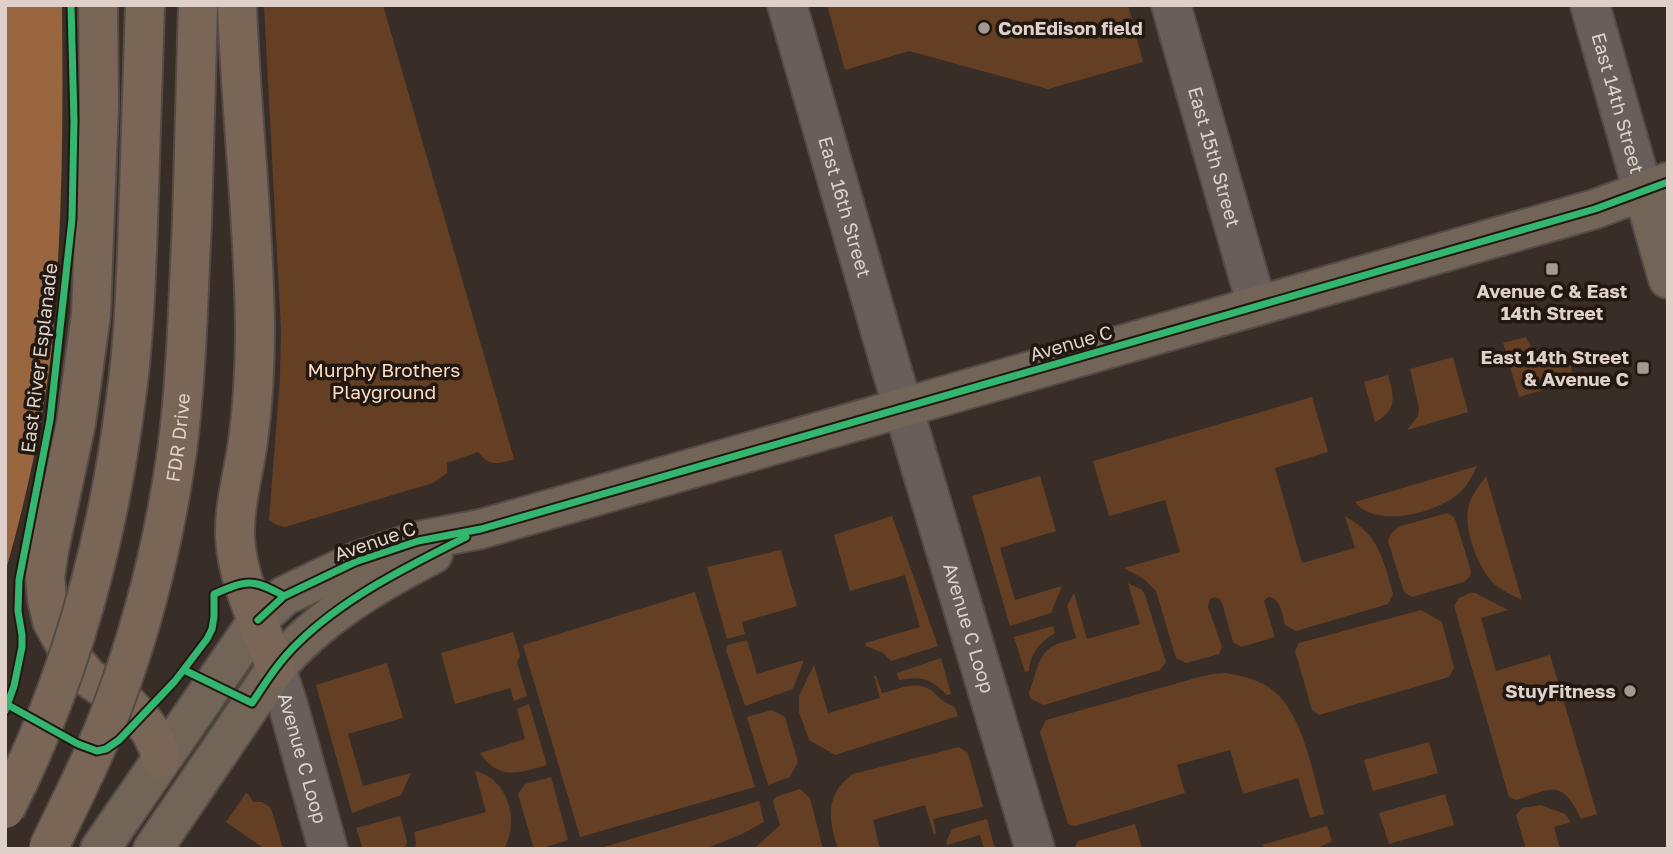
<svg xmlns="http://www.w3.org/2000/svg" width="1673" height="854" font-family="'Golos Text',sans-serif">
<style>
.green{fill:#643f24}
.water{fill:#99663f}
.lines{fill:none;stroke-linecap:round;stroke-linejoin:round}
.minor-casing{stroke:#554b45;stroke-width:42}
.major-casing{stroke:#554b45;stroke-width:42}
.highway-casing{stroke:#554b45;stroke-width:42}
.minor{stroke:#685f5a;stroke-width:38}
.major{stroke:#726457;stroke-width:38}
.highway{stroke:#796656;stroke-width:38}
.highway-bridge-casing{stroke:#554b45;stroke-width:42;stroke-linecap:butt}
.highway-bridge{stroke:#796656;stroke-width:38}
.cycleway-casing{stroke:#211811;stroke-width:11}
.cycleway{stroke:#33b770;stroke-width:7}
.poi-dot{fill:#a59890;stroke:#211811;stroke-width:2.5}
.labels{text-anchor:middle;stroke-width:7;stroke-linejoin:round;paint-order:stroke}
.poi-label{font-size:19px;font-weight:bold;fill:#dfd1c9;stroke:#211811;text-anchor:end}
.street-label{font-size:19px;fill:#dfd1c9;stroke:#211811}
.park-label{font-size:19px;fill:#fedcc5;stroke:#211811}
</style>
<rect width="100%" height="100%" fill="#392e27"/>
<path class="green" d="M264 5H383L514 459C497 464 490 467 478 452L447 463V473L433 483 285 527 277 525 269 520 280 378 281 330Z
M827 5H1128L1143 62 1048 89 909 51 845 70Z
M1526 337C1536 359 1546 362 1569 361L1575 381 1519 397 1503 343Z
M1453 357 1468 412 1407 430 1418 416 1419 408 1410 369Z
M1388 375C1394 396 1398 410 1375 422L1364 382Z
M1312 397 1328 452 1275 468 1302 563 1355 548 1345 516C1380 536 1383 559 1393 594L1388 604 1296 631 1285 625C1282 614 1281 598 1268 597L1264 601 1275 637 1241 647 1233 642 1222 603 1220 599 1214 597 1210 599 1208 607 1222 647 1219 654 1186 663 1176 658 1156 591 1144 579 1124 568 1180 552 1165 500 1109 516 1093 461Z
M1477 466C1472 477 1467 487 1458 494 1436 513 1376 529 1355 502Z
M1040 476 1056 531 1000 548 1015 600 1062 586 1051 613 1010 626 972 496Z
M1486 476 1522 600C1514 596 1505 592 1498 587 1479 573 1462 527 1469 505 1472 494 1480 485 1486 476Z
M1447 513 1454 517 1456 522 1471 571 1470 576 1464 582 1412 597 1404 592 1388 541C1390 533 1394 530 1401 526Z
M892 516 938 646 891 661 883 653 866 646 865 643 920 627 905 575 850 591 834 535Z
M781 550 797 606 742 622 745 634 727 639 707 567Z
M1128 583 1142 590 1145 595 1166 662 1160 670 1044 705 1031 699 1029 693C1035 678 1038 654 1053 646 1060 642 1069 641 1076 638L1067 606 1074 593 1087 639 1140 624Z
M695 592 755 787 580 837 523 645Z
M1470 593H1475L1508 610 1481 618 1496 671 1550 655 1597 814 1581 819C1562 779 1553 788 1516 800L1509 797 1454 606 1459 598Z
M1421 610 1442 622 1454 668 1449 677 1319 715 1312 710 1295 651 1299 643Z
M1053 626 1055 633C1040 642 1030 653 1029 671L1025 672 1014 637Z
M513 632 520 656 517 662 527 696 514 701 510 688 455 704 441 653Z
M747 640 757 674 804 660 793 689 745 706 726 650 728 645Z
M941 658 951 694 947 695C929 678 924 676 899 680L897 673Z
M387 663 403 718 348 734 363 786 411 773 401 795 352 813 316 685Z
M814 665 828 713 880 698 874 676H876L882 693C900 689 914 680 931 690 935 693 939 698 943 701 953 707 954 703 958 716L835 755 809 740 799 712V696Z
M1225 673C1243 676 1262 680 1276 693 1304 718 1314 778 1324 814L1310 818 1298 778 1243 794 1230 750 1177 765 1185 793 1075 826 1068 824 1040 732 1046 720 1196 678 1212 674Z
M529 704 547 765C519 773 499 781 480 753L525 739 517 709Z
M772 710 785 717 798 762 790 777 768 785 747 717Z
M1429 742 1438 773 1373 791 1364 760Z
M959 747 968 753 983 807 933 819 936 833 934 835 925 805 873 820 880 849H838C828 820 825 793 853 774Z
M475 771C508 779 520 820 504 849H415L416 843 414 832 486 812Z
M551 777 568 840 539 849 533 846 518 794 525 784Z
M800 789 810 798 823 849H754L780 825 773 801 776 797Z
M246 793 249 795 253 802H262L271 808 283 849H265L226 822Z
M1445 794 1454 825 1389 844 1379 813Z
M759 801 764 822 742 834 705 849H597Z
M1541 805 1565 814 1571 822 1554 827 1560 849H1526L1516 815 1522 808Z
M400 816 407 841 405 849H363L356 828Z
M987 819 995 849H984L980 835 947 845 946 842 952 829Z
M1135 824 1142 849H1074L1078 841Z
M1327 826 1332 841 1316 849H1266L1262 845Z"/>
<path class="water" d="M5 5H62C63 96 63 186 57 276 55 302 54 329 51 355 42 427 25 504 5 573Z"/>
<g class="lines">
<defs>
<g id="minor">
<path id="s1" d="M787 5 890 364 1035 849"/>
<path id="s2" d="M1171 5 1257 306"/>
<path id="s3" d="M1590 5 1643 191"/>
<path id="s4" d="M276 668 288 705 328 849"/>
</g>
<path id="major" d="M1643 191 1668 279
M100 849 258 620 284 596 355 562 418 541 481 529 1441 253 1595 209 1668 182
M153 849 276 668C319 617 375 584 433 554"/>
<path id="highway" d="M98 5 99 105 91 314 76 423 49 550 45 577 47 599 52 621 74 661 89 678 126 703 140 717 151 732 158 747 161 759
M237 5C241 113 254 221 255 329 255 367 253 404 248 441 244 472 234 504 235 536 236 577 261 629 276 668
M138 222 145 5
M192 222 198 5"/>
</defs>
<use href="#minor" class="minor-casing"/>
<use href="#major" class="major-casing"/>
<use href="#highway" class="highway-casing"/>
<use href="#minor" class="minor"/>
<use href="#major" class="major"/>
<use href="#highway" class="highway"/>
<defs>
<g id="highway-bridge">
<path d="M5 809C70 682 108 539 126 398 134 340 136 281 138 222"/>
<path id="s5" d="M48 849C71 801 96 753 114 703 144 622 165 536 177 451 187 375 188 298 192 222"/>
</g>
</defs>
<use href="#highway-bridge" class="highway-bridge-casing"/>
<use href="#highway-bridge" class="highway-bridge"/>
<defs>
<path id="cycleway" d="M258 620 284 596 355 562 418 541 481 529 1595 209 1668 182
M184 670 252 703C266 682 279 661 298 643 345 597 407 567 466 537
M8 705 78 744 97 751 106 749 119 740 175 681 207 639 212 629 214 617V594C247 580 252 578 284 596
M5 711 14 686 22 647V635L18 611 19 580 50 420 72 219 74 121 71 5"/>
</defs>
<use href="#cycleway" class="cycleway-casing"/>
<use href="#cycleway" class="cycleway"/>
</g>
<g class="poi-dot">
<circle cx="984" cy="28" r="7"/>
<rect x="1545" y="262" width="14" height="14" rx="3.5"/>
<rect x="1636" y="361" width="14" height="14" rx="3.5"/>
<circle cx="1630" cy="691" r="7"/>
</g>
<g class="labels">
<g class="poi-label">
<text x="998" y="35" text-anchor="start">ConEdison field</text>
<text x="1552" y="298" text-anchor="middle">Avenue C &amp; East<tspan x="1552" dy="22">14th Street</tspan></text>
<text x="1629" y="364">East 14th Street<tspan x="1629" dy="22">&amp; Avenue C</tspan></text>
<text x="1616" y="698">StuyFitness</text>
</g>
<g class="street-label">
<text dy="7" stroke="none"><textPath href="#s3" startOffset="102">East 14th Street</textPath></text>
<text dy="7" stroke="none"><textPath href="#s2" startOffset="158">East 15th Street</textPath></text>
<text dy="7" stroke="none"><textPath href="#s1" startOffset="210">East 16th Street</textPath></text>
<text transform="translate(1071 343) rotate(-16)" y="7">Avenue C</text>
<text transform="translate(39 358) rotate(-83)" y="7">East River Esplanade</text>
<text dy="7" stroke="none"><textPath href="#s5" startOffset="434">FDR Drive</textPath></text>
<text transform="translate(375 541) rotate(-19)" y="7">Avenue C</text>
<text dy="7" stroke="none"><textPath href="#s1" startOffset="649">Avenue C Loop</textPath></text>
<text dy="7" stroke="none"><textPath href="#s4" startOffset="94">Avenue C Loop</textPath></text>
</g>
<g class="park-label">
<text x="384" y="377">Murphy Brothers<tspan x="384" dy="22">Playground</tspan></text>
</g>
</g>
<rect width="1673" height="854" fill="none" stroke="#dfd1c9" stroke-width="14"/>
</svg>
